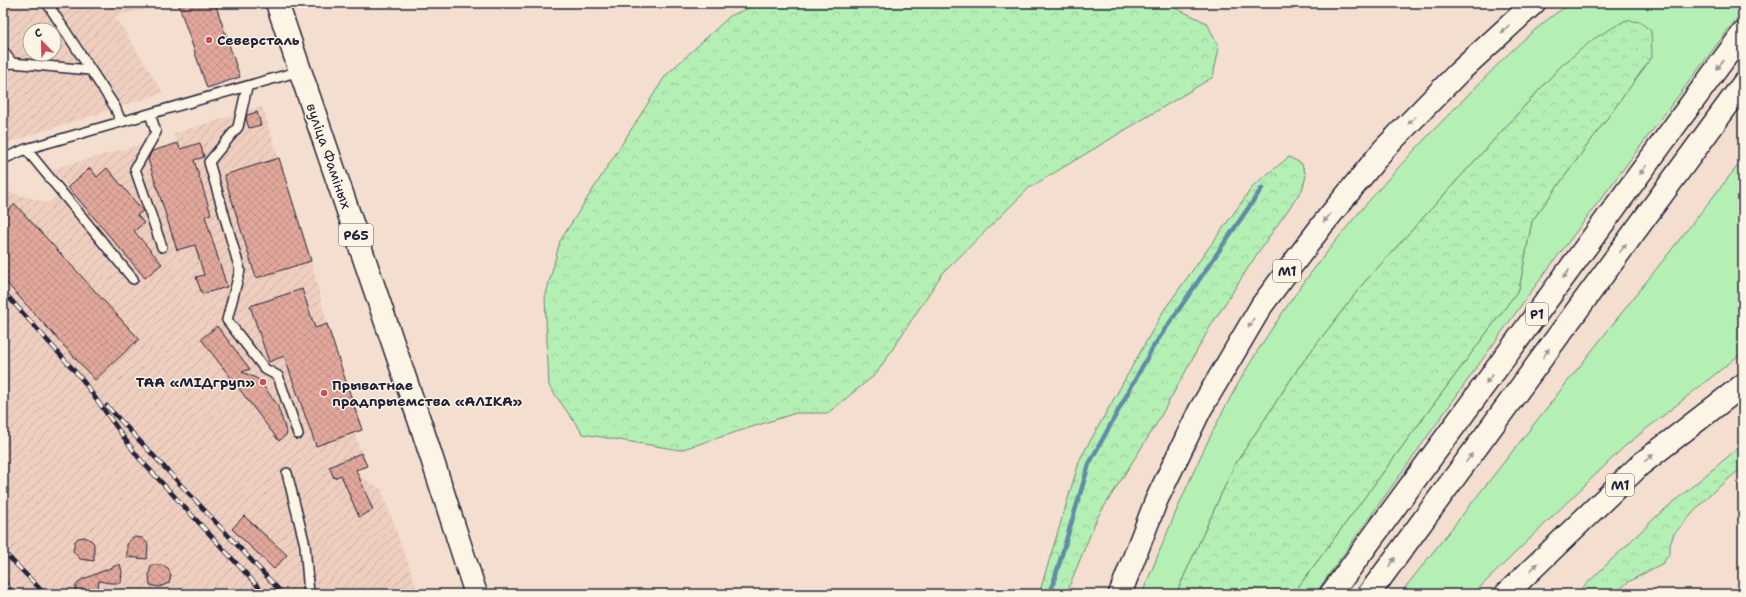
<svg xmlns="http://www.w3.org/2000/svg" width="1746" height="597" font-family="'Shantell Sans',sans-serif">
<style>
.industrial{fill:url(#industrial-furrows);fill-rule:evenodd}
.green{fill:#b4efb4;stroke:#6b8878}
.forest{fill:url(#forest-crowns);stroke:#6b8878}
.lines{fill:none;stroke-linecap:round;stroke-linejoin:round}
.stream{stroke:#618ca6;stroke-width:4.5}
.building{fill:url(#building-cross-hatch);stroke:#22223b}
.service-casing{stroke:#22223b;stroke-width:12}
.primary-casing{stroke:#22223b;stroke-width:25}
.trunk-casing{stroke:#22223b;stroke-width:25}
.motorway-casing{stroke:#22223b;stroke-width:25}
.service{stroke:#fcf5e5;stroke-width:9}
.primary{stroke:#fcf5e5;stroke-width:22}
.trunk{stroke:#fcf5e5;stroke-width:22}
.motorway{stroke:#fcf5e5;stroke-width:22}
.rail-casing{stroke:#22223b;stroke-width:4.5}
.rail{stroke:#fcf5e5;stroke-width:3;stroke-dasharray:9;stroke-linecap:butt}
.oneway{fill:#9a9698}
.poi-dot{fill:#d1495b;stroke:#fcf5e5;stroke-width:1.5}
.labels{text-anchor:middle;stroke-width:3;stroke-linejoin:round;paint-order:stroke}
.shield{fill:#fcf5e5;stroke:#63616e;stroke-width:1}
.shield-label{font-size:13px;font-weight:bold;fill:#22223b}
.poi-label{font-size:14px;font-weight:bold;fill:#22223b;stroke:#fcf5e5;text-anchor:start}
.street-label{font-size:14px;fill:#22223b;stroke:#fcf5e5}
</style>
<defs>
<pattern id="industrial-furrows" width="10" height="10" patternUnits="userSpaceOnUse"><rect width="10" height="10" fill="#eecebf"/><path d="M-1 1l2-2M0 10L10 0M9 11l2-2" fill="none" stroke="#ccb1a5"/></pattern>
<pattern id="forest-crowns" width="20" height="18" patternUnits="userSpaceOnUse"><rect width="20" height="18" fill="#b4efb4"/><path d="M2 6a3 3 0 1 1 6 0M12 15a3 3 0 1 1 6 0" fill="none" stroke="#9acd9c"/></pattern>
<pattern id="building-cross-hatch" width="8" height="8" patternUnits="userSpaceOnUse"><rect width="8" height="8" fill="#e1a89b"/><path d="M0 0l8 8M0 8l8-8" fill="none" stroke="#c19086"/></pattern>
</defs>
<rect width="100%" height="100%" fill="#f4decf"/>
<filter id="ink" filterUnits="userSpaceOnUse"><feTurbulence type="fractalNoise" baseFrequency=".025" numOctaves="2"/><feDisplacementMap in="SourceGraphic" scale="8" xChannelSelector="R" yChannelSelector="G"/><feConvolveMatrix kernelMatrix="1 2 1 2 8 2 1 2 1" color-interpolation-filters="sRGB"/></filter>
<g filter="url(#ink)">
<path class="industrial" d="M3 3H174L115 16 163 93 3 144ZM30 30H54V54H30Z
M262 106 311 261 327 324 362 430 354 433 367 465 356 470 359 476 381 489 419 594H3V190L47 203 68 187 52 169 151 142 153 150 178 143 173 134Z"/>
<path class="green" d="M1571 3H1743V10L1527 297 1315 594H1293L1519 289 1532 221 1652 57 1561 66 1362 285 1299 367 1234 466 1176 594H1142C1170 526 1198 455 1234 391 1294 283 1376 187 1463 100 1488 75 1513 47 1541 25 1550 17 1561 10 1571 3Z
M1743 159V352L1625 446 1473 594H1400Z"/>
<path class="forest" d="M760 3H1165L1207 23 1219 48 1213 77 1029 188 942 274 876 374 828 413H796L680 450 583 434 549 386 545 298 560 241 666 75 730 16Z
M1626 20 1640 22 1651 31 1652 57 1532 221 1519 289 1293 594H1176L1234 466 1299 367 1362 285 1561 66 1595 38Z
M1289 157 1302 164 1306 176 1302 190 1259 251 1210 327 1157 423 1097 518 1066 594H1039L1080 459 1164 310 1254 185Z
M1743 444V467L1709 495 1674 534 1670 545V553L1663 563 1630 581 1613 594H1576L1658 515Z"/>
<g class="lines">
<path class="stream" d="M1050 594 1089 464 1153 347 1262 188"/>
</g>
<path class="building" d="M178 3H215L240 77 207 88Z
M257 112 261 125 249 128 246 119 247 115Z
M178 143 180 149 200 143 204 157 194 160 211 214 205 216 227 287 202 294 196 277 204 275 195 245 177 250 148 159 152 151Z
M279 158 311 261 256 278 224 175Z
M90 168 97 177 107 168 143 211 137 215 144 223 134 231 162 264 145 278 68 187Z
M15 204 139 339 95 380 3 279V215Z
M302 289 315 328 327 324 362 430 316 446 284 356 269 362 250 306Z
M217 326 250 369 242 372 258 379 277 404 287 434 279 441 201 339Z
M361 453 367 466 356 470 373 510 359 517 341 475 334 478 329 467Z
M244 516 287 555 274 569 232 529Z
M85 537 92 541 94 544V561L80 559 73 551 75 541 78 538Z
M135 537 142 538 148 544 147 559 127 557V544L131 538Z
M120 564 122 572 121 583H110L99 581 97 594H74L76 586 81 580Z
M151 565H162L168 568 171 575 169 583 159 587 150 585 149 575Z"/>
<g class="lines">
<defs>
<path id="service" d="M47 3 115 107 121 122
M3 51 12 63
M3 65 12 63 90 70
M247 87 238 127 209 162 240 270 227 320 265 369 278 376 298 434
M150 114 156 132 135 169 162 247
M26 149 133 279
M3 159 26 149 300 71
M287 473 305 545 309 594"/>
<path id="primary" d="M277 3 422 428 476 594"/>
<path id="trunk" d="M1331 594 1743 33
M1369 594 1743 84"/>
<path id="motorway" d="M1120 594 1156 501 1200 410 1262 305 1323 224 1384 149 1458 73 1534 3
M1506 594 1641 464 1743 385"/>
</defs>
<use href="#service" class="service-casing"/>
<use href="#primary" class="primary-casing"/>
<use href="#trunk" class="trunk-casing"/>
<use href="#motorway" class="motorway-casing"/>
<use href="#service" class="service"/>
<use href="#primary" class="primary"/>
<use href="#trunk" class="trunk"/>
<use href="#motorway" class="motorway"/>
<defs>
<path id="rail" d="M3 291 81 378 138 457 265 594
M107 406 283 594
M3 551 45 594
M3 581 14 594"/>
</defs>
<use href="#rail" class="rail-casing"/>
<use href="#rail" class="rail"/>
</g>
<defs><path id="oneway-solid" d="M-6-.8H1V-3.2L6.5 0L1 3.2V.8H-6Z"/></defs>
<g class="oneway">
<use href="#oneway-solid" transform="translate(1505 29) rotate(137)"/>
<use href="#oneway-solid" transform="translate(1720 65) rotate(126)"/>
<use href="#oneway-solid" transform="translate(1412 120) rotate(134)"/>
<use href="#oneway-solid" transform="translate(1643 170) rotate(126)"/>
<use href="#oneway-solid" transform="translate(1327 218) rotate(130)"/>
<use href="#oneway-solid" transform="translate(1623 248) rotate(-54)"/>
<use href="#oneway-solid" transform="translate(1566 274) rotate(126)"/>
<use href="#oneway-solid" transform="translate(1251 323) rotate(120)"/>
<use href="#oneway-solid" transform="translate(1546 353) rotate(-54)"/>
<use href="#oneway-solid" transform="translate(1489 379) rotate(126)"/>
<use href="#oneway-solid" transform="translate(1469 458) rotate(-54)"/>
<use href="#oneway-solid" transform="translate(1649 458) rotate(-38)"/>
<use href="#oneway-solid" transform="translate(1392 562) rotate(-54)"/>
<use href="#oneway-solid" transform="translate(1534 567) rotate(-44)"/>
</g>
</g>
<g class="poi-dot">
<circle cx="209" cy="40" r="4"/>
<circle cx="263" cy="382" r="4"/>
<circle cx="324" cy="393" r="4"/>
</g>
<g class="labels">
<g class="shield">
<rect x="339" y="224" width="34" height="22" rx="3"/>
<rect x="1273" y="260" width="28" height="22" rx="3"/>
<rect x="1526" y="303" width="22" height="22" rx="3"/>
<rect x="1606" y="474" width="28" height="22" rx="3"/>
</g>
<g class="shield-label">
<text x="356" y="240">Р65</text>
<text x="1287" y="276">М1</text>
<text x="1537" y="319">Р1</text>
<text x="1620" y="490">М1</text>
</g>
<g class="poi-label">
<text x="217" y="45">Северсталь</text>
<text x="255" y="387" text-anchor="end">ТАА «МІДгруп»</text>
<text x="332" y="390">Прыватнае<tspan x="332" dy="16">прадпрыемства «АЛІКА»</tspan></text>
</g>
<g class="street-label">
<text transform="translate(329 156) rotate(71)" y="5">вуліца Фаміных</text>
</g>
</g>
<rect width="1746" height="597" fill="none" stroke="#fcf5e5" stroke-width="16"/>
<rect x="8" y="8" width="1730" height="581" fill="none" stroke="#22223b" stroke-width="1.5" filter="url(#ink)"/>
<g transform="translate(42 42) rotate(337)"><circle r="19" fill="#fcf5e5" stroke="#a5a1a1"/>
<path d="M0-3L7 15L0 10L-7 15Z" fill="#d1495b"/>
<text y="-6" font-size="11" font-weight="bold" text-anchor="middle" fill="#22223b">С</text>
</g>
</svg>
